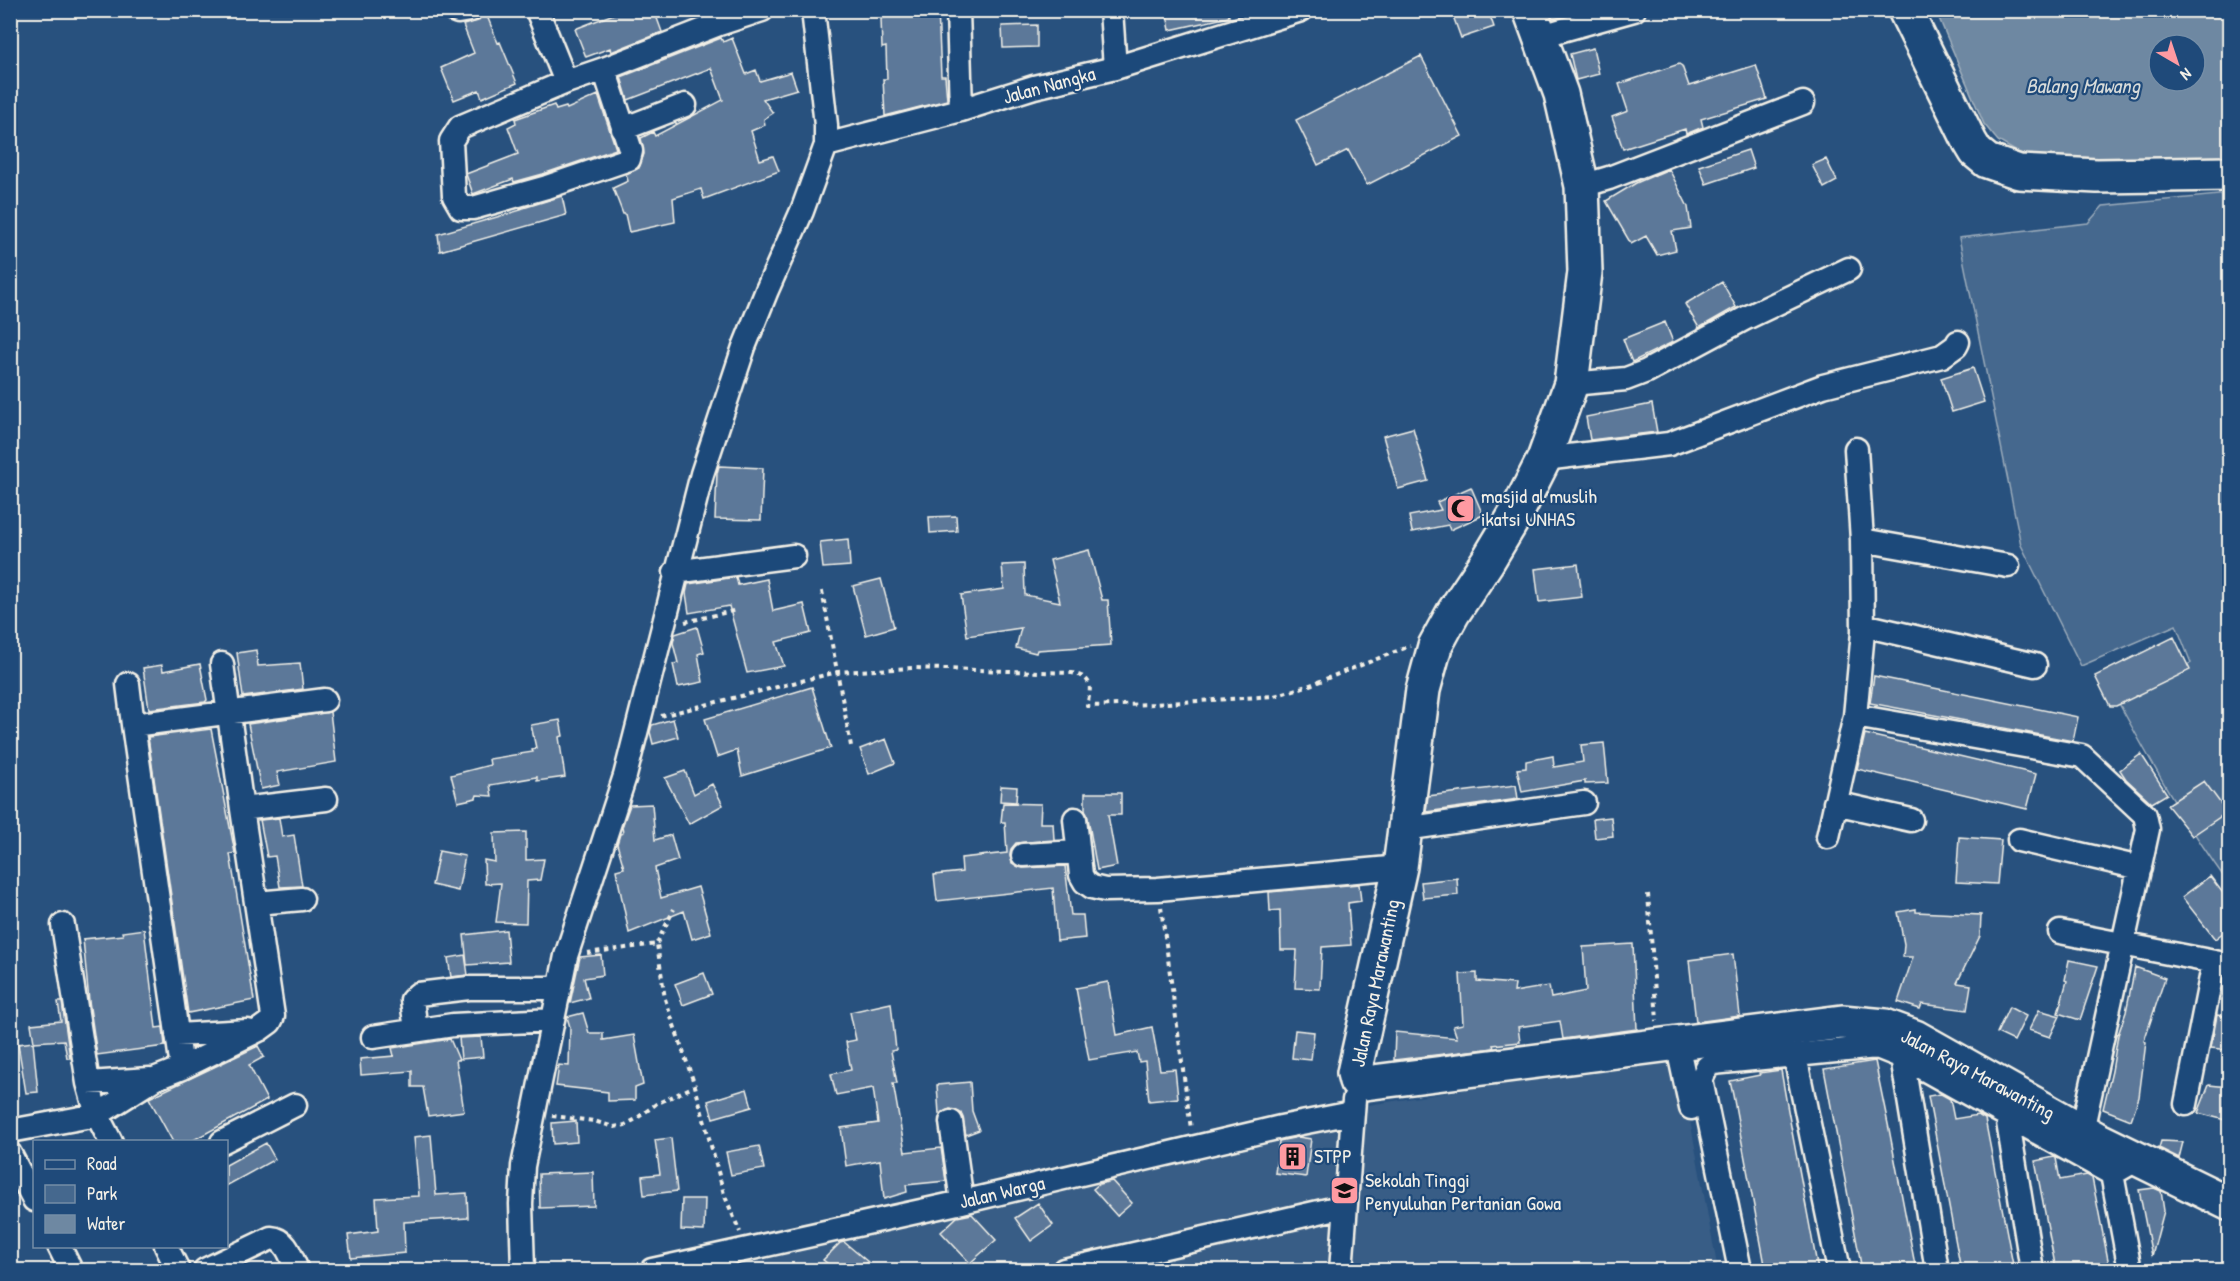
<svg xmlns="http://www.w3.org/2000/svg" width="2240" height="1281" font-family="'Patrick Hand',sans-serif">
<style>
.built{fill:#375d86}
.green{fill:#45688e;stroke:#9cacbb;stroke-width:1.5}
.water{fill:#6e88a2;stroke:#a4b2be;stroke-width:1.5;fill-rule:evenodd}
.building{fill:#5b7899;stroke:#f4f1e8;stroke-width:1.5}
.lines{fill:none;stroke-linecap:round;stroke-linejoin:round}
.street-casing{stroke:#f4f1e8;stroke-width:27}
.secondary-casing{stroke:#f4f1e8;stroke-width:38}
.path{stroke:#f4f1e8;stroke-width:4;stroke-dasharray:4.5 4.5;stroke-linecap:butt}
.street{stroke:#1f4a7a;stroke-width:22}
.secondary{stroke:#1f4a7a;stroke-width:33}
.labels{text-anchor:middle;stroke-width:4.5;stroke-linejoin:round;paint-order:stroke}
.street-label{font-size:20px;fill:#f4f1e8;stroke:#1f4a7a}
.poi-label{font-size:20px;fill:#f4f1e8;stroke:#1f4a7a;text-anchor:start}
.water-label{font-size:21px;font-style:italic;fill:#d9dcda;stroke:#1f4a7a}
</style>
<rect width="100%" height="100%" fill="#28517e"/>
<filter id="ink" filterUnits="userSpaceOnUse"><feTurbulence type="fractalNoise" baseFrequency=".0167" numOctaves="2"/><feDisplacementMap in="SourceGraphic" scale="12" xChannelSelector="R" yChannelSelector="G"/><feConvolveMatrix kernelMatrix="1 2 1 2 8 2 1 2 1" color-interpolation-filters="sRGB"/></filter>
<g filter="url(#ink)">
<path class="built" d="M1678 1056 1718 1270H639L1331 1111Z"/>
<path class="green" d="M2229 194V884C2186 825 2151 762 2116 698L2191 663 2176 625 2081 666 2021 545 1959 238 2088 223 2103 206Z"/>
<path class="water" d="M1936 11H2229V160L2045 161 2022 155 1998 141 1984 124ZM2159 45H2195V81H2159Z"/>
<path class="building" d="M624 10H654L662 32 611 52 610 48 586 57 575 29Z
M888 10H938L941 76H945L947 100 885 116 883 79H887L886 47 882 48 881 18 888 17Z
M1166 10H1228L1229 17 1170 30Z
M1468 10H1488L1494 27 1461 38 1453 16Z
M485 11 498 43 500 42 517 83 482 98 479 90 454 100 441 68 474 53 463 25 478 21Z
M1037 25V47L1003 48 1002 26Z
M721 38 723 42 732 38 746 74 756 70 760 81 791 72 797 89 763 99 773 113 764 119 765 125 751 131 760 160 773 156 779 171 704 199 701 189 673 198 675 222 629 232 625 214H623L613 188 628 181 626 174 639 168 644 154 641 138 653 132 655 136 723 100 711 68 628 100 621 77Z
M1593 48 1599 74 1576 80 1570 54Z
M1421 56 1462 136 1367 185 1348 150 1318 165 1296 120Z
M1679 64 1682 66 1689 86 1756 65 1767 99 1701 119 1703 127 1686 134 1685 129 1623 149 1612 117 1628 111 1619 84Z
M598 95 616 149 543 174 514 182 513 179 473 194 466 174 518 154 508 127 516 123 515 119 554 105 556 110 566 107 567 109Z
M1748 150 1754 168 1706 184 1699 166Z
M1826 159 1837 181 1824 188 1812 165Z
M1669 169 1688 207 1691 228 1672 231 1676 250 1657 255 1646 236 1631 244 1606 201 1636 183Z
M562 196 566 215 440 251 438 234 521 210 520 209Z
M1722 282 1736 307 1699 328 1685 304Z
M1665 322 1673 342 1632 362 1623 339Z
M1973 368 1984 402 1952 412 1941 378Z
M1652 404 1657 432 1590 440 1586 417Z
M1413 428 1428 481 1398 489 1383 436Z
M719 466 763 468 761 520 715 519 717 473Z
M1471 487 1483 515 1450 530 1448 525 1412 532 1409 516 1441 510 1437 502Z
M956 516 957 531 930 533 929 517Z
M848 539 850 566 823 568 820 542Z
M1089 550 1102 600H1108L1111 645 1037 650 1036 653 1016 648 1021 628 967 636 961 595 1004 589 1002 565 1024 564 1025 595 1060 602 1050 560Z
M1578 564 1582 597 1539 602 1535 569Z
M736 577 738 585 767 579 773 611 804 604 811 633 776 642 784 666 747 673 729 606 689 613 686 593 688 584Z
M881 579 894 627 866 635 853 586Z
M697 627 704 652 698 654 703 682 678 687 673 664 678 663 673 643 675 634Z
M2174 637 2190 670 2116 706H2110L2095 676Z
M256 650 258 666 300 663 303 689 243 697 237 653Z
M200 664 207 700 205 702 149 709 143 668 162 665 163 671Z
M1874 676 2078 717 2073 741 1870 703Z
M812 687 831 748 742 776 737 750 717 757 705 719Z
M330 712 336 762 277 772 280 785 261 789 248 724Z
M673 719 678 737 653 744 650 732 652 725Z
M560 720 563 736 559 737 565 777 537 781V777L490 785 492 796 477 795 476 798 458 802 451 775 490 765 489 759 533 752 532 749 536 748 531 725Z
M211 729 235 853 230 854 254 1000 188 1013 148 737Z
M1865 734 2036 774 2027 809 1857 769Z
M886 739 895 763 869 774 860 749Z
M1604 743 1608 783 1585 784V781L1522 792 1517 769 1526 768V761L1553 756 1554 767 1583 762 1581 745Z
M2141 754 2167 794 2152 803 2126 779 2120 770Z
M685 771 694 794 712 784 723 805 689 824 665 778Z
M2204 781 2227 812 2192 836 2167 805Z
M1516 785 1518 799 1426 812 1428 796Z
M1001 786 1017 787 1016 802 1000 801Z
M1085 793H1121V815H1108L1117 866 1097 870 1088 818 1085 809Z
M1003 803 1041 804 1040 823H1053L1054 840 1016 843 1011 849 1010 856 1012 863 1023 868 1065 866 1071 915H1083L1085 938 1057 941 1053 888 937 901 934 875 962 872 961 858 1007 853 1005 822H1001Z
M652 804 655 840 671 835 678 860 655 868 661 898 698 887 711 933 692 939 684 911 629 933 616 870 624 868 617 844 620 834 623 833 622 827 630 805Z
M1611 817 1613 836 1595 838 1593 819Z
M279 818 282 837 294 835 302 886 280 887 275 856 267 857 260 820Z
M526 832V860L544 859 540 880 527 881 526 923 496 922 501 883 485 884 484 860 495 862 494 833Z
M1959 837 2001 840 1997 884 1956 882Z
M439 851 465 856 458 891 432 885Z
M2210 876 2229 901V928L2215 939 2182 897Z
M1457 878 1458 895 1423 898 1421 882Z
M1359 884 1361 901 1348 903 1351 945 1322 947 1320 989 1295 988 1297 950H1281L1280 910 1270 911 1269 892Z
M1916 909V912L1981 915 1980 936 1957 983 1971 985 1967 1010 1922 1004 1920 1009 1898 1002 1913 957H1903L1904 944 1898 912Z
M144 929 156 1028 163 1027 165 1046 97 1055 89 1001 83 939 123 935 122 932Z
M506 930 509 962 467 965 464 935Z
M1633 944 1637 1029 1563 1039 1560 1021 1518 1027 1520 1042 1493 1045 1494 1048 1394 1060 1395 1032 1457 1038 1453 1026 1463 1024 1460 974 1477 973V981L1515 984 1514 992 1549 986 1551 998 1586 991 1583 947Z
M1733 954 1740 1016 1696 1022 1689 960Z
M465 955 468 975 451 977 448 958Z
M601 955 603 975 584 978 589 998 570 1003 580 957Z
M2069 960 2098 966 2080 1020 2058 1013 2067 981 2065 980Z
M2135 967 2165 978 2144 1041 2146 1042 2139 1097 2131 1120 2103 1109 2112 1071 2118 1035 2126 1012Z
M704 973 712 994 683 1005 675 984Z
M1108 982 1117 1035 1152 1027 1160 1070 1175 1069 1178 1098 1149 1101 1145 1061 1139 1062 1137 1052 1089 1060 1076 988Z
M58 1002H62L70 1058H67L64 1040 34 1042 31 1024 61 1021Z
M891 1003 896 1050 891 1051 897 1083H893L905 1152 941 1148 946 1181 906 1185 907 1192 884 1199 880 1160 846 1166 841 1128 878 1123 873 1088 836 1095 831 1074 851 1070 846 1042 856 1040 850 1012Z
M2009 1007 2026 1016 2014 1041 1997 1033Z
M2039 1010 2060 1016 2050 1037 2029 1030Z
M583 1013 589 1033H603V1040L634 1035 643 1085 635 1088V1100L608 1101V1092L556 1086 559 1065 569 1066 570 1027 567 1017Z
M2217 1015 2229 1017V1050L2211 1048Z
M1295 1030 1314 1032 1311 1060 1292 1058Z
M481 1037 483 1057 461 1059 459 1038Z
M450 1039 459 1060H456L464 1111 428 1116 423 1087H412V1071L361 1075 360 1059 394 1056 392 1048Z
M33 1042 38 1092 26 1093 18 1044Z
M258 1046 264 1057 249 1065 267 1100 190 1142H173L149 1098Z
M1875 1061 1889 1129 1916 1270H1862L1824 1069Z
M1781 1070 1787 1105 1818 1270H1766L1733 1095 1730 1081 1760 1075 1759 1073Z
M970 1082 972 1111 979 1130 966 1135 961 1113 950 1109 939 1114 937 1085Z
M2209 1085 2229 1087V1121L2198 1113Z
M747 1089 752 1107 713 1118 708 1101Z
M1941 1094 1950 1099 1954 1119 1978 1115 1985 1119 2014 1270H1961L1928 1096Z
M576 1121 577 1142 553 1144 552 1123Z
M431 1135 436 1195 467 1193 468 1218 404 1222 405 1253 351 1258 348 1235 378 1231 376 1198 419 1196 414 1137Z
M1298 1137 1311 1139 1306 1177 1275 1173 1279 1141Z
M671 1138 677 1191 644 1195 642 1176 660 1174 655 1140Z
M2161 1141 2183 1142 2179 1158 2159 1148Z
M266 1143 275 1159 226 1186V1165Z
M759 1146 764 1169 731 1175 726 1152Z
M2054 1157 2056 1158 2060 1180 2087 1175 2092 1178 2110 1270H2056L2035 1161Z
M593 1172 594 1206 540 1208 539 1174Z
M1112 1181 1132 1203 1117 1216 1093 1189 1099 1184Z
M2154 1188 2161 1191 2164 1211 2152 1256 2139 1190Z
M682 1199H705L704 1231 681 1230Z
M1038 1203 1053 1225 1031 1241 1015 1218Z
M972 1214 996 1240 970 1263 941 1232 957 1217Z
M844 1242 868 1262 860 1270H836L823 1260 840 1243Z"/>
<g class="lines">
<defs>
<path id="street" d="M453 10 458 12 470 10
M537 10 566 82
M958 10 961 110
M1541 36 1634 10
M1115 68 1301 10
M604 69 631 151 629 159 547 187 473 208H461L454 196 451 141 460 127 566 82 604 69 719 24 762 10
M623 129 685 105
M826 145 961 110 1034 87 1115 68 1111 10
M1582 186 1609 178 1803 103
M1571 384 1626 379 1647 371 1744 319 1849 269
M1856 449 1862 540 1863 632 1855 716 2082 756 2145 815 2148 829 2082 1131
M1544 459 1669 444 1823 386 1942 356 1956 346 1958 342
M1862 540 2008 566
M675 572 794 556
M1863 625 2035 665
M128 684 133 725
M1835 803 1911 820
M242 809 326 799
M1075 819 1081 875 1085 882 1092 887 1105 890 1158 889 1400 867
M1405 829 1584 803
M1828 837 1855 716
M2019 840 2140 868
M1023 855 1078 852
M256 903 302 899
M2060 932 2230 965
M416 1030 412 1000 418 994 469 988H558
M177 1035 248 1031
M373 1037 453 1025 553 1020
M1677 1043 1691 1108
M1795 1056 1839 1270
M1902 1057 1937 1270
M182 1068 133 725 325 700
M88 1083 150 1079
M2186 1104 2214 962
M2007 1116 2032 1270
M951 1122 962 1202
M10 1131 97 1115 88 1083 63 925
M111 1142 97 1115 154 1079 182 1068 259 1030 270 1022 273 1016 242 809 222 664
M222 1142 295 1105
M10 1154 34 1200
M2112 1174 2130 1270
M59 1246 71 1270
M166 1246 178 1270
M205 1270 271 1238C287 1239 291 1257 297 1270
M523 1270 521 1204 523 1166 566 956 625 776 702 474 744 347 767 290 802 211 826 145V125L813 10
M652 1270 962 1202 1281 1127 1352 1113
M1064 1270 1345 1206
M1341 1270 1354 1100
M1740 1270 1701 1080 1707 1067 1713 1063 1877 1047 1902 1057 2112 1174 2138 1159"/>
<path id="secondary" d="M1530 10 1561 94 1582 186 1585 272 1571 384 1544 459 1517 512 1487 562 1453 613 1435 646 1423 690 1400 867 1354 1073 1356 1081 1365 1083 1842 1022 1885 1026 1915 1037 2095 1138 2230 1204
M1905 10 1970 142 1976 152 1987 161 2019 172 2097 176 2230 174"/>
</defs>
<use href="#street" class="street-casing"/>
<use href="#secondary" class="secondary-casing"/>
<path class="path" d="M822 591 851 746
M685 622 737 610
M661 716 837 672 913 668 1072 673C1094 678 1091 687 1087 706L1153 704 1274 696 1310 685 1410 646
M1648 894 1657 1021
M1161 907 1191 1129
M657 943 674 909
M587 953 657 944 665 999 695 1086
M552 1116 594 1121 614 1127 625 1125 636 1119 656 1104 695 1086 724 1194 740 1232"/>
<use href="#street" class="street"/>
<use href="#secondary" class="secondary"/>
</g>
</g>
<defs>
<symbol id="mosque-square" viewBox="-11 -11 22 22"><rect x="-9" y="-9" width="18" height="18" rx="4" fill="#ff9aa2" stroke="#1f4a7a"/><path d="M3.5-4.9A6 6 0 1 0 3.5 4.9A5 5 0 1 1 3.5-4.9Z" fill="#111"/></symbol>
<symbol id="building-square" viewBox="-11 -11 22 22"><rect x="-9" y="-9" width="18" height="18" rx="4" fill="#ff9aa2" stroke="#1f4a7a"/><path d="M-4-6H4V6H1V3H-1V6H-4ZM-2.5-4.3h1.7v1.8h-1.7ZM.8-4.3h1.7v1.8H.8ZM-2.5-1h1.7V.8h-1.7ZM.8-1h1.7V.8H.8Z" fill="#111"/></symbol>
<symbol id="university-square" viewBox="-11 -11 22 22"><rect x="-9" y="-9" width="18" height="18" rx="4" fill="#ff9aa2" stroke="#1f4a7a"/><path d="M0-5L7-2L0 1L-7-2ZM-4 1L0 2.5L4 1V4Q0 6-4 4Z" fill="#111"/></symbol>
</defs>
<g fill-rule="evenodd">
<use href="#mosque-square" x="1444" y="492" width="33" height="33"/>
<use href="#building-square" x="1276" y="1140" width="33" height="33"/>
<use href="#university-square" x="1328" y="1174" width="33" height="33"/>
</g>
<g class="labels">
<g class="street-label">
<text transform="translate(1049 85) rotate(-15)" y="7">Jalan Nangka</text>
<text transform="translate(1375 983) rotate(-78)" y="7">Jalan Raya Marawanting</text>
<text transform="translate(1978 1074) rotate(28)" y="7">Jalan Raya Marawanting</text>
<text transform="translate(1002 1192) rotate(-13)" y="7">Jalan Warga</text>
</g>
<g class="poi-label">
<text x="1481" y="503">masjid al muslih<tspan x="1481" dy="23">ikatsi UNHAS</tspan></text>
<text x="1314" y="1163">STPP</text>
<text x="1365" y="1187">Sekolah Tinggi<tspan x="1365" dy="23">Penyuluhan Pertanian Gowa</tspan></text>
</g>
<g class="water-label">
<text x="2083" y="93">Balang Mawang</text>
</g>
</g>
<rect width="2240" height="1281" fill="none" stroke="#1f4a7a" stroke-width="36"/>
<rect x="18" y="18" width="2204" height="1245" fill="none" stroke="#f4f1e8" stroke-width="2" filter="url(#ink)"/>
<rect x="33" y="1140" width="195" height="108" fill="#1f4a7a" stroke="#748da6" stroke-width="1.5"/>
<rect x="45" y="1160" width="30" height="9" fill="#1f4a7a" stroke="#748da6" stroke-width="1.5"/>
<text x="87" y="1170" font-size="18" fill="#f4f1e8">Road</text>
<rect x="45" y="1185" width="30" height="18" fill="#45688e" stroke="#748da6" stroke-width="1.5"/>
<text x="87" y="1200" font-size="18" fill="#f4f1e8">Park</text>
<rect x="45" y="1215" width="30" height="18" fill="#6e88a2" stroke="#748da6" stroke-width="1.5"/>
<text x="87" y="1230" font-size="18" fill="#f4f1e8">Water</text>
<g transform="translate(2177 63) rotate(141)"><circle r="28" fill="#1f4a7a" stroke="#748da6" stroke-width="1.5"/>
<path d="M0-4.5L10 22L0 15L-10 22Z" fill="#ff9aa2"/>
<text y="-9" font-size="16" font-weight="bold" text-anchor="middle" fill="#f4f1e8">N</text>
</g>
</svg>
